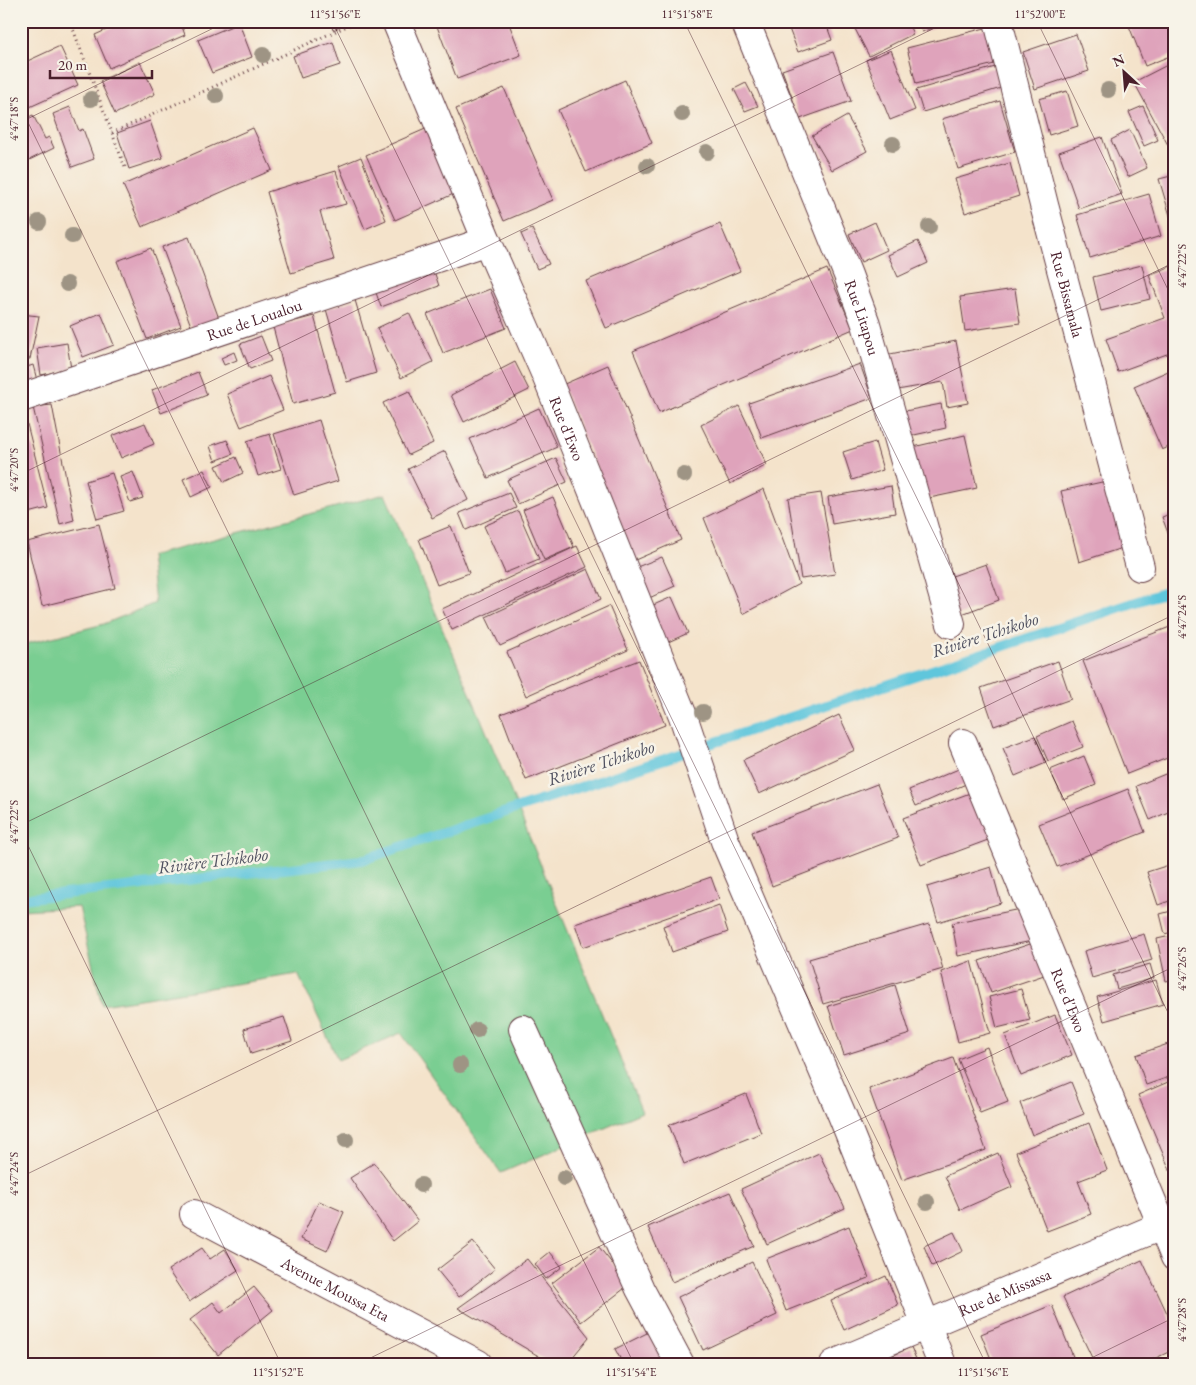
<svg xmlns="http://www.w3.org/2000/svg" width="1196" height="1385" font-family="'EB Garamond',serif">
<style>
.green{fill:#7ace92;stroke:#62765e}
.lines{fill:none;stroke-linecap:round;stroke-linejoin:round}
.stream{stroke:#5fc6dc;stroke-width:10}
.building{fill:#dfa3bb}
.minor-casing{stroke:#643c43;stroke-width:30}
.path{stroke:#643c43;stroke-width:3;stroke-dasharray:1 4;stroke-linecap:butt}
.minor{stroke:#fff;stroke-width:28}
.tree{fill:#9e9484}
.ticks{fill:none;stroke:#4a1f2b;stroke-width:1;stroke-opacity:0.45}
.labels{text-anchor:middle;stroke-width:5;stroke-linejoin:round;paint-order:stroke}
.street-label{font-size:16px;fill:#4a1f2b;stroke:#f7f3e8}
.water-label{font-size:18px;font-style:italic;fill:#505160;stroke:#f7f3e8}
.neatline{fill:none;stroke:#4a1f2b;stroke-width:2}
.ticks-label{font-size:12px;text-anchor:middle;fill:#4a1f2b}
</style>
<rect width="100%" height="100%" fill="#f7f3e8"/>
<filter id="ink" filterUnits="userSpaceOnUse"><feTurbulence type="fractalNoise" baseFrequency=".02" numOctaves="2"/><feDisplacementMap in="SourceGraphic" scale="10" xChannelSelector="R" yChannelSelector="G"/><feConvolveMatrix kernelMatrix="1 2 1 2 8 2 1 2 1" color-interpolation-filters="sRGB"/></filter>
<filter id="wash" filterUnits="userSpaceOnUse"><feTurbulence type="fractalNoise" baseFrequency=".0096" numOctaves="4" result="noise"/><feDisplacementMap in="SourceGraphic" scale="20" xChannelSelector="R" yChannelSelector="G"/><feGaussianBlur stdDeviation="1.12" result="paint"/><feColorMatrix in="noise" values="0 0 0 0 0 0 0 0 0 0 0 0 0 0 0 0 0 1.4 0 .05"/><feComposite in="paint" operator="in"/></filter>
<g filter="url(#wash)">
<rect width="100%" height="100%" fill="#f4e3cb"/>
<path class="green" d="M385 494 479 714 642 1112 501 1173 401 1033 338 1060 298 974 102 1005 79 907 21 910V645L104 624 155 603 150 556Z"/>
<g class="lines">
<path class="stream" d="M21 899 362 860 1175 589"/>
</g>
<g id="blocks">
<path class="building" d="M126 21H180L185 35 109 68 95 35Z
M330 21H353L333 30Z
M435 21H508L521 55 457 79Z
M669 21H691L672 29Z
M786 21H825L832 40 798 52Z
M867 21H907L913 34 869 56 854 27Z
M918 21H950L922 32Z
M1127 21H1175V54L1145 66Z
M239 23 252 57 212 73 198 40Z
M993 26 1002 62 916 84 907 48Z
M1076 34 1089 71 1035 89 1023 52Z
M333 42 340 65 301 78 293 56Z
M60 46 78 85 21 111V64Z
M891 50 915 110 890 120 866 60Z
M833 52 851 101 800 119 782 70Z
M1175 61V158L1134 82Z
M140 62 155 94 115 114 100 81Z
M995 67 1001 88 923 112 916 90Z
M625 80 652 143 586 172 558 110Z
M746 83 758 106 745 111 734 89Z
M504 88 553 200 504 221 456 109Z
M1067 91 1078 126 1049 135 1039 99Z
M1000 101 1015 152 958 169 942 119Z
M1143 106 1158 140 1144 146 1129 112Z
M70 107 79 131 83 129 94 159 72 167 53 114Z
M33 115 45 139 49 137 54 148 21 164V121Z
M847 116 867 151 832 170 812 136Z
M150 121 163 158 129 169 117 133Z
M430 127 458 192 395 220 366 155Z
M253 128 272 170 142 227 123 185Z
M1130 130 1147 168 1128 177 1111 140Z
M1102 137 1122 194 1079 209 1059 152Z
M361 157 386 220 365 229 339 166Z
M1010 163 1019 196 965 213 955 179Z
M336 171 346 204 320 211 334 260 291 273 267 192Z
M1175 175V229H1174L1159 179Z
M1149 194 1161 236 1090 258 1077 215Z
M875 222 887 250 861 262 849 234Z
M720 224 740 271 606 328 586 281Z
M532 229 549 264 537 269 521 234Z
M189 237 221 324 194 334 162 247Z
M918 241 928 263 898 277 888 255Z
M151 248 181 326 147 339 117 261Z
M432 265 439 286 381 307 374 287Z
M1142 265 1150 299 1101 311 1093 277Z
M1174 265 1175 351 1118 372 1106 339 1165 318 1149 275Z
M827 269 853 329 659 413 633 351Z
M490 289 506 328 443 353 427 314Z
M1015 289 1020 323 965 331 960 297Z
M355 300 376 373 347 382 326 309Z
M101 313 114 345 83 357 70 326Z
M409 313 433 362 401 378 377 328Z
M21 314 39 316 30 359H21Z
M314 316 335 392 293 404 273 327Z
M261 336 271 361 250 369 240 344Z
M956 341 968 403 947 407 943 382 886 392 880 356Z
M67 343 71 369 41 375 37 348Z
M234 352 237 360 224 365 221 358Z
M515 362 529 390 464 422 451 395Z
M860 364 872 398 762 438 749 403Z
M33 365 38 384 21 389V369Z
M608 365 681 540 635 560 562 385Z
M1175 368V444L1162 450 1134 386Z
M198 372 207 395 161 413 152 390Z
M269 376 283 410 241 427 227 394Z
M409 391 433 443 408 455 383 403Z
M941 404 946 428 905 437 900 412Z
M52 405 74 520 60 524 33 407Z
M739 406 767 465 730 484 701 425Z
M539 408 557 447 488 478 470 439Z
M25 416 48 508 21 515V417Z
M319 420 338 481 294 495 274 434Z
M145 423 154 444 121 458 112 436Z
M270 434 281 469 258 476 247 441Z
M965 435 977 488 920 500 909 448Z
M227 440 233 454 215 461 210 446Z
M875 442 883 470 852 480 843 452Z
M445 451 468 500 432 518 408 469Z
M236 457 243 473 224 482 216 466Z
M556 458 567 482 518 504 507 480Z
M204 470 212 487 191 497 183 479Z
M133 472 143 498 130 502 120 477Z
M112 473 124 511 97 519 86 481Z
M1111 480 1125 547 1079 562 1061 491Z
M891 486 895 513 832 524 828 497Z
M764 489 799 584 743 614 704 518Z
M509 493 516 508 466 530 459 513Z
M821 493 835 574 801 579 788 498Z
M553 497 574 547 544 560 523 510Z
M518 511 539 559 505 573 484 526Z
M1175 512V540L1171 541 1162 517Z
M99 524 115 588 42 606 27 542Z
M451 526 469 573 437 585 419 539Z
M577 546 587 567 452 630 442 609Z
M662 557 675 586 645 600 632 569Z
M986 564 999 600 954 617 941 580Z
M588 569 601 599 500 646 486 617Z
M672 597 688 633 666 643 649 607Z
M609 606 628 650 526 696 507 652Z
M1175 625V755L1127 774 1083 661Z
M639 660 665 725 526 780 501 714Z
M1058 661 1071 699 994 726 981 688Z
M839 715 855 750 759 794 743 760Z
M1072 721 1083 747 1048 761 1037 736Z
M1035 736 1046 763 1015 776 1003 748Z
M1084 756 1096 785 1063 799 1050 770Z
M968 765 975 780 916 806 909 790Z
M1175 770V809L1150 820 1136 786Z
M877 784 898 838 772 886 752 832Z
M1128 789 1145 832 1057 867 1039 824Z
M978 790 996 837 921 865 903 818Z
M1175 863V899L1158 905 1147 872Z
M991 867 1001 903 938 922 927 887Z
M711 877 719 899 583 947 575 924Z
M719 905 728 932 672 952 663 926Z
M1025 908 1032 941 958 956 952 923Z
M1175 910V931L1165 934 1160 914Z
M929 924 943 969 823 1004 809 959Z
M1144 934 1152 960 1092 978 1084 951Z
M1175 935V979L1166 981 1157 939Z
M1036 942 1047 974 991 993 979 961Z
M971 961 990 1033 958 1042 941 972Z
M1150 964 1154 978 1117 989 1113 975Z
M1156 980 1163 1004 1104 1021 1097 997Z
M895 985 910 1034 844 1055 828 1006Z
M1021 989 1030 1020 997 1028 989 997Z
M1055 1015 1072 1055 1021 1076 1005 1035Z
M284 1017 292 1041 251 1054 244 1029Z
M1171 1043 1175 1054V1075L1146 1085 1136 1055Z
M987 1047 1008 1102 980 1113 958 1059Z
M953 1058 986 1150 902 1180 869 1089Z
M1175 1079V1182L1138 1095Z
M1071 1082 1084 1114 1032 1135 1020 1103Z
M746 1094 761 1133 684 1164 669 1125Z
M1089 1123 1107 1170 1078 1181 1091 1214 1047 1231 1016 1152Z
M819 1153 845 1208 767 1244 741 1189Z
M998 1153 1012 1187 960 1210 945 1176Z
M374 1163 418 1221 393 1241 350 1178Z
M730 1192 754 1246 672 1282 648 1227Z
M319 1201 344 1212 327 1251 301 1239Z
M849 1226 869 1278 786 1311 766 1259Z
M954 1232 963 1251 932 1266 924 1246Z
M473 1242 495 1269 459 1297 437 1270Z
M599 1247 629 1285 581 1322 552 1283Z
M202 1248 210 1259 225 1249 238 1270 189 1302 168 1270Z
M550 1252 562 1267 546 1279 535 1264Z
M527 1259 589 1337 567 1364H552L458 1308Z
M1142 1260 1175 1330V1349L1143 1364H1095L1063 1297Z
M752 1262 777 1315 703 1350 678 1297Z
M886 1276 898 1305 844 1330 831 1301Z
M254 1287 273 1310 218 1355 190 1320 213 1302 221 1313Z
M1052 1305 1076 1364H993L981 1334Z
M649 1332 663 1360 655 1364H623L615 1349Z
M911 1347 918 1364H875Z"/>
</g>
</g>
<g filter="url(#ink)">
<use href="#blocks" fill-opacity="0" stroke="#643c43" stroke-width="1"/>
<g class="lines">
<defs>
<g id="minor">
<path id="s1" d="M396 21 487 241 545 373 683 716 725 841 842 1115 942 1364"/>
<path id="s2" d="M745 21 848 275 866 324 951 624"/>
<path id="s3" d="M998 21 1044 205 1140 567"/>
<path id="s4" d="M21 398 487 241"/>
<path id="s5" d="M963 743 1175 1257"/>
<path d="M523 1029 640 1289 680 1364"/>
<path id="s6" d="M194 1214 478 1364"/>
<path id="s7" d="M834 1364 1175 1220"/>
</g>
</defs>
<use href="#minor" class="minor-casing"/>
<path class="path" d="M70 21 126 170
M112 133 358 21"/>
<use href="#minor" class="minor"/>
</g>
<g class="tree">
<circle cx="263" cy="55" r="8"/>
<circle cx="1108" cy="90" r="8"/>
<circle cx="216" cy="96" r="8"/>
<circle cx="91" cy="99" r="8"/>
<circle cx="682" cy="114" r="8"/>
<circle cx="893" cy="144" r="8"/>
<circle cx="707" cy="152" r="8"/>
<circle cx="647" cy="166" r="8"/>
<circle cx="39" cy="222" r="8"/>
<circle cx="929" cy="227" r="8"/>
<circle cx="72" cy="236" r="8"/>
<circle cx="67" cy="284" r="8"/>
<circle cx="684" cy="475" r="8"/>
<circle cx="703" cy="712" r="8"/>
<circle cx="477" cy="1030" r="8"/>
<circle cx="460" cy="1065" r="8"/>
<circle cx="346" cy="1140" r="8"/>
<circle cx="564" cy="1178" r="8"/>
<circle cx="421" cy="1185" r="8"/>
<circle cx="927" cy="1202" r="8"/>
</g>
</g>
<path class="ticks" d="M332 21 986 1364M684 21 1175 1027M1037 21 1175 304M21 108 634 1364M21 122 228 21M21 474 949 21M21 825 1175 262M21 831 281 1364M21 1177 1175 614M358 1364 1175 966M1079 1364 1175 1317"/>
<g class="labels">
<g class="street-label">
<text dy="6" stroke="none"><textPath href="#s3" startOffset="282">Rue Bissamala</textPath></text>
<text dy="6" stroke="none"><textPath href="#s2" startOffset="319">Rue Litapou</textPath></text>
<text dy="6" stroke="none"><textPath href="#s4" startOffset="246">Rue de Loualou</textPath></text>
<text dy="6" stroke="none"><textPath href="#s1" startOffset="442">Rue d'Ewo</textPath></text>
<text dy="6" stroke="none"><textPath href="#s5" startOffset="278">Rue d'Ewo</textPath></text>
<text dy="6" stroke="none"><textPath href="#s6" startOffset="160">Avenue Moussa Eta</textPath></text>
<text dy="6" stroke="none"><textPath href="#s7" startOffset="185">Rue de Missassa</textPath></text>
</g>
<g class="water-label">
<text transform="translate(985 635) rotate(-18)" y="6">Rivière Tchikobo</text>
<text transform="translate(601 763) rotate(-18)" y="6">Rivière Tchikobo</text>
<text transform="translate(213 861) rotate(-7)" y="6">Rivière Tchikobo</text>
</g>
</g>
<rect width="1196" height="1385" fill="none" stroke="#f7f3e8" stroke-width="55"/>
<g transform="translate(1124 72) rotate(334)" stroke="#f7f3e8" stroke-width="4" paint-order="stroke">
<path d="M0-4L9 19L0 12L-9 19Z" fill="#4a1f2b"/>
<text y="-8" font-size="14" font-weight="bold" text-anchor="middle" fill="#4a1f2b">N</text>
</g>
<path d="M50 70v8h102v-8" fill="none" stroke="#4a1f2b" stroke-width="2.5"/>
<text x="58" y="70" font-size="15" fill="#4a1f2b" stroke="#f7f3e8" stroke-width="4" paint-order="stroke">20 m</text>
<rect x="28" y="28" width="1140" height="1330" class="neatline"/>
<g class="ticks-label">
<text x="335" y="18">11°51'56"E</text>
<text x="687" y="18">11°51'58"E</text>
<text x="1040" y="18">11°52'00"E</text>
<text transform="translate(14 119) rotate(-90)" y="4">4°47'18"S</text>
<text transform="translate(1182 266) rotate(-90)" y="4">4°47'22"S</text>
<text transform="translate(14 470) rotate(-90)" y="4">4°47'20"S</text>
<text transform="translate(1182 617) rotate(-90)" y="4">4°47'24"S</text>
<text transform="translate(14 822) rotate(-90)" y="4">4°47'22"S</text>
<text transform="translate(1182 969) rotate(-90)" y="4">4°47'26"S</text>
<text transform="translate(14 1174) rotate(-90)" y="4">4°47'24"S</text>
<text transform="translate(1182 1320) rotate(-90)" y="4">4°47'28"S</text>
<text x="278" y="1376">11°51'52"E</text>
<text x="631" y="1376">11°51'54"E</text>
<text x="983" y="1376">11°51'56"E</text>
</g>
</svg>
